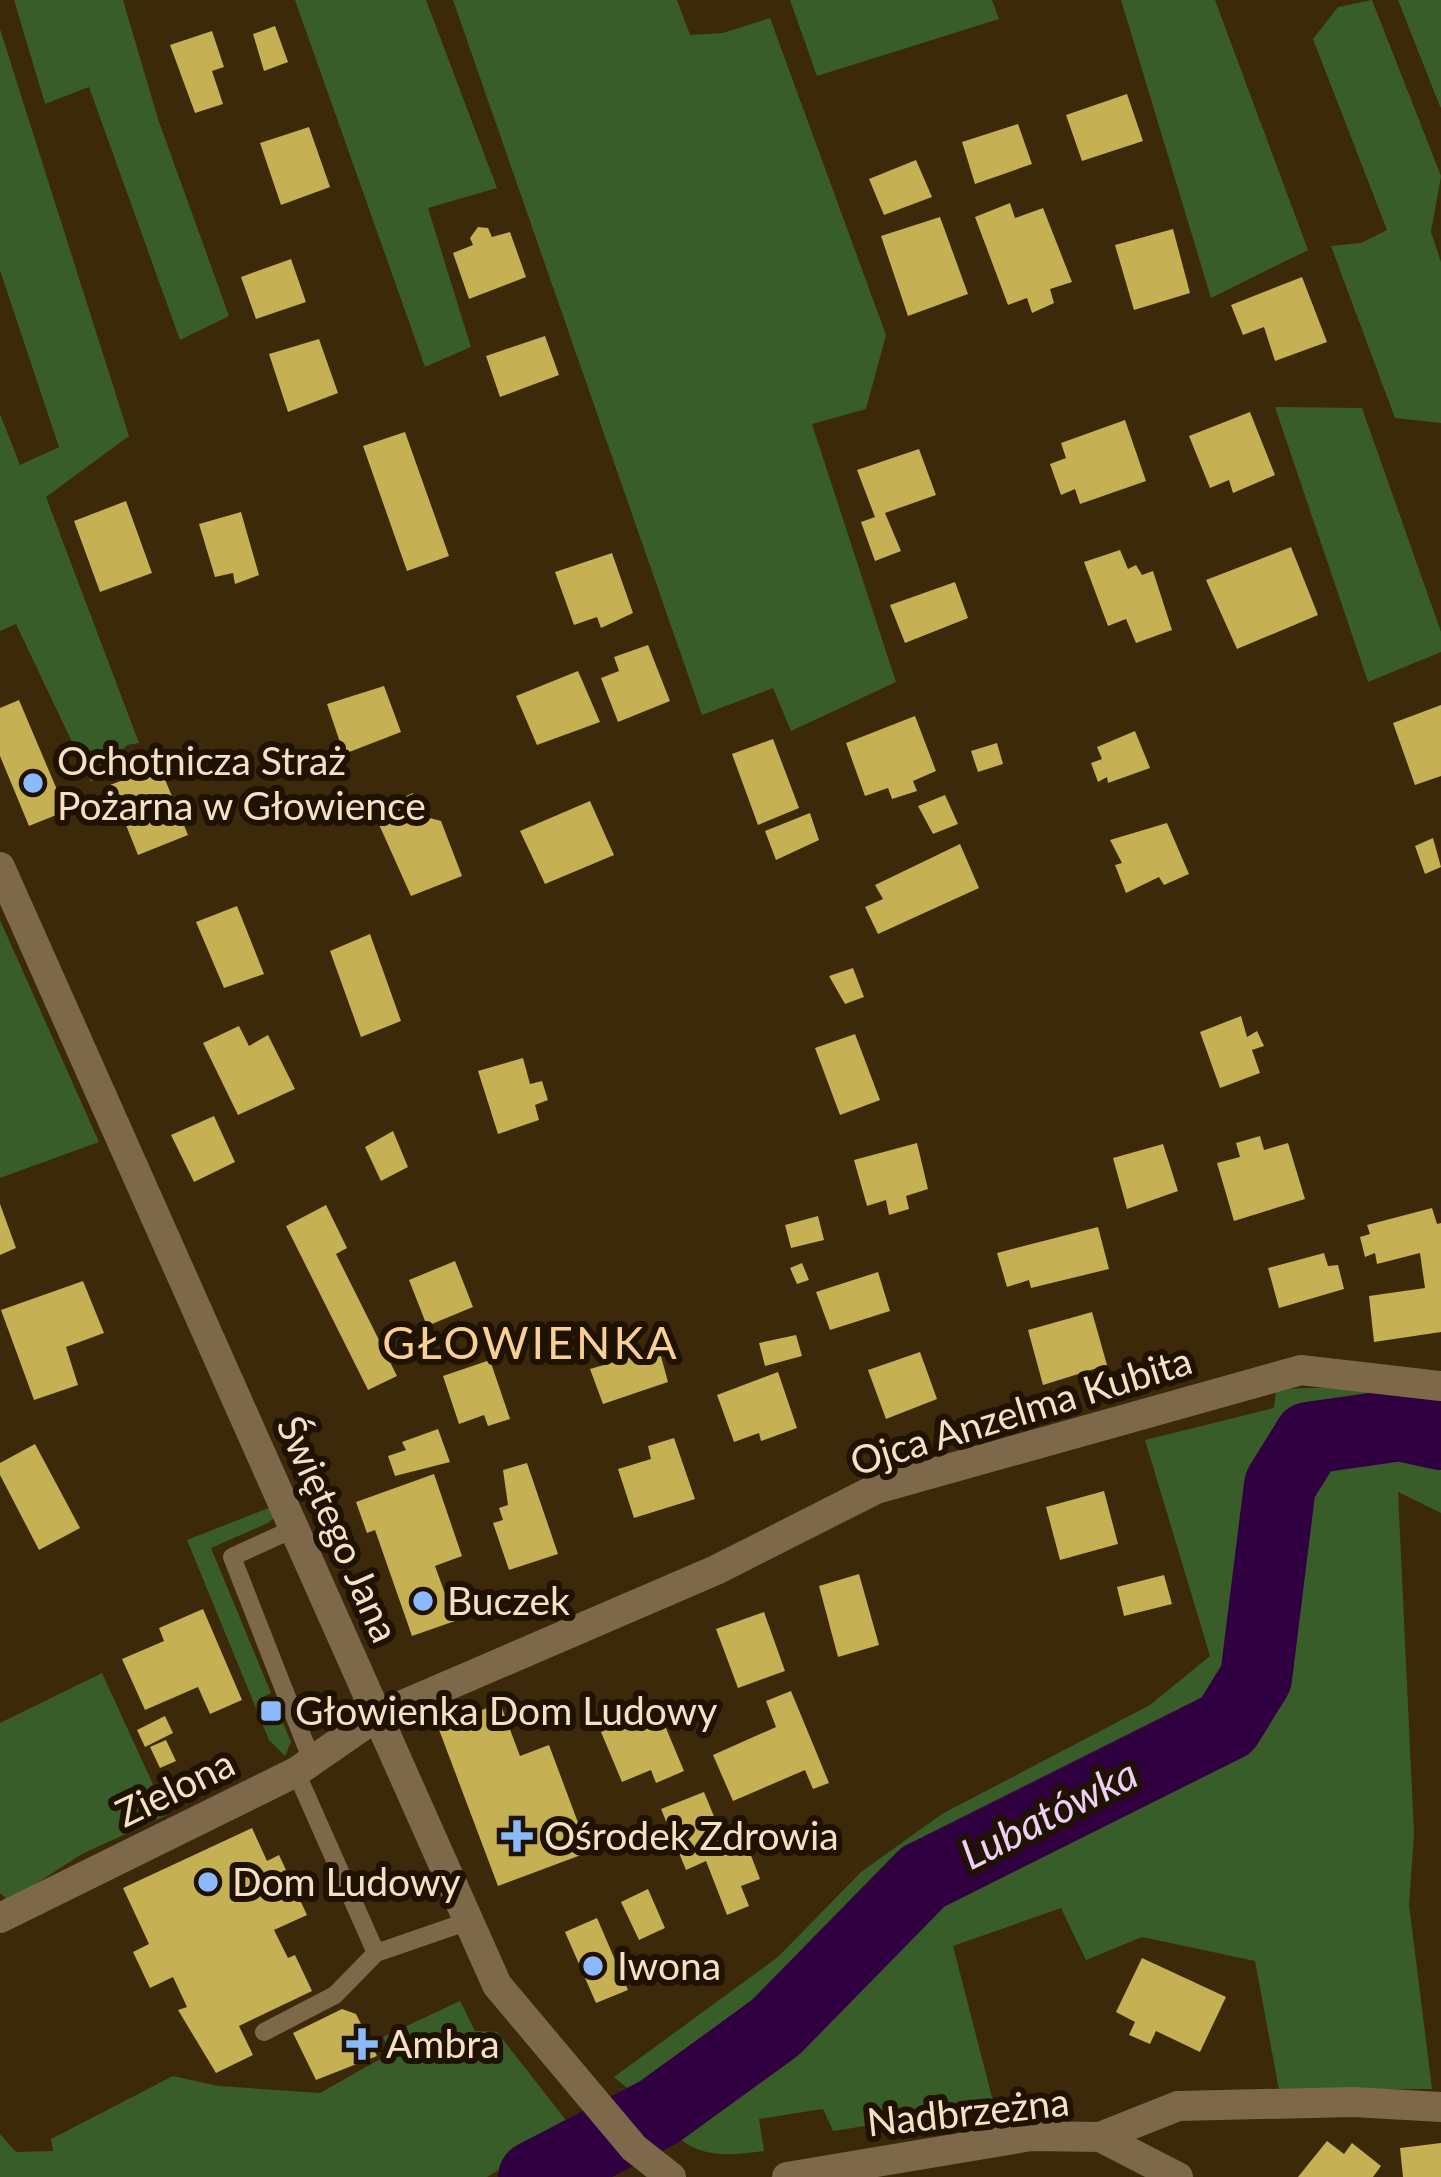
<svg xmlns="http://www.w3.org/2000/svg" width="1441" height="2177" font-family="Lato,sans-serif">
<style>
.green{fill:#385d28}
.lines{fill:none;stroke-linecap:round;stroke-linejoin:round}
.river{stroke:#310040;stroke-width:72}
.building{fill:#c5b053}
.service{stroke:#7d6849;stroke-width:18}
.minor{stroke:#7d6849;stroke-width:30}
.tertiary{stroke:#7d6849;stroke-width:30}
.poi-dot{fill:#8abafc;stroke:#201200;stroke-width:4.5}
.labels{text-anchor:middle;stroke-width:12;stroke-linejoin:round;paint-order:stroke}
.poi-label{font-size:39px;fill:#f5e1c4;stroke:#201200;text-anchor:start}
.street-label{font-size:39px;fill:#f5e1c4;stroke:#201200}
.water-label{font-size:42px;font-style:italic;fill:#ecd0f6;stroke:#201200}
.quarter-label{font-size:45px;letter-spacing:3px;fill:#f8d095;stroke:#201200}
</style>
<rect width="100%" height="100%" fill="#3c290a"/>
<path class="green" d="M14 0H123L158 119 229 316 180 340 89 87 45 104Z
M295 0H426L497 188 428 208 471 347 425 367Z
M453 0H677L690 35 723 33 770 18 886 335 866 409 812 424 896 682 791 731 773 688 702 715Z
M790 0H992L999 19 817 76Z
M1121 0H1215L1308 250 1211 298Z
M1372 0 1441 176 1431 232 1441 262V423L1395 418 1331 246 1361 243 1387 230 1313 39 1338 7Z
M1398 0H1441V108L1439 104Z
M0 29 129 436 46 497 139 743 127 745 91 782 16 624 0 631V414L20 465 59 447 0 270Z
M1275 407 1362 408 1441 632V652L1368 682Z
M0 920 99 1142 0 1178Z
M1350 1387 1441 1401V1513L1398 1492 1414 1834 1409 1905 1432 2089 1279 2090 1255 1961 1142 1937 1086 1960 1061 1908 953 1946 995 2109 927 2126 923 2117 833 2131 823 2109 759 2119 764 2151C724 2156 697 2159 668 2128L765 2060 906 1920 969 1876 956 1847 884 1897 768 2014 674 2091 633 2093 614 2077 778 1957 861 1872 942 1814 1150 1705 1210 1656 1145 1440 1274 1408 1276 1389Z
M271 1507 275 1517 268 1523 211 1548 271 1693 261 1698 270 1721 281 1718 291 1742 285 1756 269 1740 187 1540Z
M102 1673 167 1815 82 1854 9 1901 0 1893V1723Z
M460 2001 475 2031 497 2032 572 2128 487 2177H0V2134L16 2152 53 2151 51 2139 173 2076 218 2086 320 2093 391 2053 383 2037Z"/>
<g class="lines">
<path class="river" d="M534 2177 659 2112 776 2027 923 1877 1227 1725 1256 1678 1280 1485 1309 1438 1400 1425 1441 1434"/>
</g>
<path class="building" d="M275 26 288 62 264 71 253 34Z
M212 31 224 67 212 71 223 104 195 113 170 45Z
M1127 94 1143 141 1082 161 1066 115Z
M1018 124 1032 164 975 184 962 142Z
M309 127 330 187 281 205 260 143Z
M916 160 932 197 884 215 869 179Z
M1010 203 1015 218 1043 208 1072 282 1050 289 1054 303 1032 313 1027 298 1008 305 975 217Z
M940 217 968 294 908 316 881 236Z
M478 227 488 228 492 237 510 232 526 277 469 299 453 253 473 245 470 238Z
M1173 229 1190 293 1134 310 1115 245Z
M291 259 306 302 256 319 241 277Z
M1302 277 1327 342 1275 361 1264 327 1243 335 1231 305Z
M545 336 559 375 500 397 486 356Z
M319 339 338 393 288 412 269 354Z
M1250 412 1275 475 1233 493 1229 480 1210 488 1189 436Z
M1125 420 1146 481 1080 504 1075 489 1061 495 1050 464 1066 458 1061 443Z
M405 432 449 556 407 571 363 446Z
M919 449 936 495 885 513 901 551 875 561 861 522 875 517 857 470Z
M126 501 152 573 100 592 74 521Z
M241 512 259 575 235 584 233 573 215 577 199 524Z
M1291 547 1318 615 1237 649 1206 580Z
M1120 550 1128 569 1136 565 1142 575 1153 571 1172 630 1136 643 1126 619 1108 626 1084 562Z
M612 553 633 613 601 628 597 617 574 625 555 572Z
M955 582 968 618 905 643 890 605Z
M648 645 670 701 618 722 601 678 619 671 614 657Z
M578 671 600 722 537 745 516 696Z
M384 686 401 732 344 754 327 704Z
M19 700 66 811 29 826 0 756V708Z
M1441 705V776L1415 785 1393 723Z
M915 716 936 771 913 781 917 791 892 799 888 788 865 796 846 743Z
M1135 731 1150 768 1108 783 1107 777 1098 782 1091 763 1102 759 1097 747Z
M773 739 799 808 758 825 732 754Z
M997 743 1003 764 978 772 971 751Z
M159 765 188 835 138 855 110 785 126 779 137 767 145 771Z
M413 793 422 816 441 821 462 876 411 896 373 811Z
M945 795 958 824 933 834 918 806Z
M590 801 614 855 545 884 520 831Z
M810 813 819 840 776 860 765 831Z
M1167 823 1189 874 1164 885 1159 877 1126 893 1115 865 1122 863 1110 840Z
M1433 838 1441 867 1425 874 1415 846Z
M960 844 979 888 878 934 865 907 883 899 875 885Z
M237 906 264 974 224 988 196 922Z
M370 934 401 1021 361 1037 330 951Z
M853 968 864 997 845 1004 829 976Z
M1241 1016 1247 1037 1257 1031 1264 1046 1252 1050 1260 1073 1220 1088 1200 1032Z
M239 1026 249 1046 268 1035 295 1089 238 1115 203 1043Z
M855 1034 880 1100 840 1115 815 1048Z
M523 1058 530 1084 542 1081 548 1100 535 1105 539 1120 498 1134 478 1071Z
M214 1116 235 1162 194 1182 171 1135Z
M393 1131 408 1167 381 1181 365 1147Z
M1260 1136 1264 1150 1288 1143 1305 1199 1234 1221 1217 1163 1240 1157 1236 1143Z
M917 1143 928 1189 906 1196 909 1209 889 1215 886 1200 867 1206 854 1160Z
M1163 1144 1178 1191 1127 1209 1113 1158Z
M0 1204 16 1248 0 1255Z
M326 1205 347 1248 336 1254 397 1376 368 1390 286 1226Z
M1432 1208 1437 1224 1441 1223V1332L1374 1342 1369 1296 1425 1288 1420 1253 1377 1264 1375 1253 1365 1257 1360 1237 1370 1234 1367 1225Z
M818 1216 824 1240 791 1248 785 1225Z
M1098 1227 1109 1269 1031 1288 1029 1280 1007 1287 997 1253Z
M1324 1253 1328 1266 1338 1265 1344 1289 1279 1308 1268 1268Z
M455 1261 473 1307 427 1326 409 1280Z
M802 1263 809 1280 797 1284 790 1268Z
M878 1272 890 1311 830 1330 816 1292Z
M83 1281 104 1333 66 1347 78 1385 34 1400 1 1310Z
M1092 1312 1107 1365 1043 1385 1028 1330Z
M796 1335 802 1356 765 1366 759 1343Z
M659 1349 668 1382 603 1404 590 1369Z
M920 1352 937 1399 886 1419 868 1370Z
M490 1360 510 1419 488 1426 484 1415 459 1424 443 1376Z
M778 1372 797 1428 761 1441 759 1433 734 1442 717 1395Z
M438 1429 450 1462 395 1476 388 1456 406 1450 402 1442Z
M674 1438 695 1499 634 1518 618 1469 651 1459 648 1446Z
M35 1444 80 1528 39 1550 0 1475V1463Z
M527 1463 558 1554 509 1570 493 1523 503 1520 499 1508 508 1505 503 1470Z
M434 1474 462 1556 435 1566 455 1621 412 1636 375 1530 367 1533 356 1502Z
M1104 1491 1118 1544 1060 1560 1046 1507Z
M859 1574 879 1645 838 1657 819 1586Z
M1164 1575 1172 1604 1124 1616 1117 1587Z
M203 1609 242 1700 210 1714 198 1687 145 1710 122 1659 164 1641 159 1628Z
M764 1612 785 1671 738 1688 716 1629Z
M791 1691 829 1783 813 1789 805 1770 733 1801 713 1755 776 1727 766 1701Z
M500 1703 520 1756 549 1745 589 1852 498 1886 438 1727Z
M658 1709 684 1771 656 1783 651 1770 622 1782 601 1732Z
M165 1716 173 1733 145 1747 137 1730Z
M166 1740 176 1761 160 1768 150 1747Z
M704 1792 729 1853 747 1845 760 1879 741 1886 749 1906 727 1915 706 1861 686 1870 661 1809Z
M252 1828 267 1861 279 1855 307 1915 274 1930 288 1958 295 1955 312 1991 239 2026 253 2055 216 2073 178 2010 187 2007 173 1977 150 1988 133 1952 149 1944 123 1888Z
M648 1889 665 1928 639 1940 621 1902Z
M597 1918 628 1990 596 2003 565 1932Z
M1142 1958 1226 1997 1200 2052 1156 2031 1150 2044 1129 2035 1135 2022 1116 2012Z
M342 2009 356 2014 377 2056 316 2080 293 2033Z
M1327 2141 1344 2154 1352 2143 1381 2166 1373 2177H1298Z
M1441 2143V2177H1403L1400 2148Z"/>
<g class="lines">
<path class="service" d="M295 1528 232 1557 312 1761
M296 1772 376 1953
M264 2032 335 1995 376 1953 469 1921"/>
<path class="minor" d="M0 1918 296 1772 377 1716 716 1570 876 1489 1301 1370 1441 1386
M1100 2137 1178 2106 1353 2102 1441 2107"/>
<path class="tertiary" d="M0 867 497 1985 634 2148 671 2177
M787 2177 1031 2136 1100 2137 1178 2177"/>
</g>
<g class="poi-dot">
<circle cx="33" cy="783" r="12"/>
<circle cx="423" cy="1601" r="12"/>
<rect x="259" y="1699" width="24" height="24" rx="6"/>
<path d="M511 1818h12v12h12v12h-12v12h-12v-12h-12v-12h12z"/>
<circle cx="208" cy="1882" r="12"/>
<circle cx="593" cy="1966" r="12"/>
<path d="M356 2026h12v12h12v12h-12v12h-12v-12h-12v-12h12z"/>
</g>
<g class="labels">
<g class="poi-label">
<text x="57" y="775">Ochotnicza Straż<tspan x="57" dy="45">Pożarna w Głowience</tspan></text>
<text x="447" y="1615">Buczek</text>
<text x="295" y="1725">Głowienka Dom Ludowy</text>
<text x="544" y="1850">Ośrodek Zdrowia</text>
<text x="232" y="1896">Dom Ludowy</text>
<text x="617" y="1980">Iwona</text>
<text x="386" y="2058">Ambra</text>
</g>
<g class="street-label">
<text transform="translate(1021 1411) rotate(-17)" y="14">Ojca Anzelma Kubita</text>
<text transform="translate(338 1529) rotate(66)" y="14">Świętego Jana</text>
<text transform="translate(175 1788) rotate(-26)" y="14">Zielona</text>
<text transform="translate(968 2112) rotate(-6)" y="14">Nadbrzeżna</text>
</g>
<g class="water-label">
<text transform="translate(1049 1814) rotate(-27)" y="15">Lubatówka</text>
</g>
<g class="quarter-label">
<text x="531" y="1359">GŁOWIENKA</text>
</g>
</g>
</svg>
